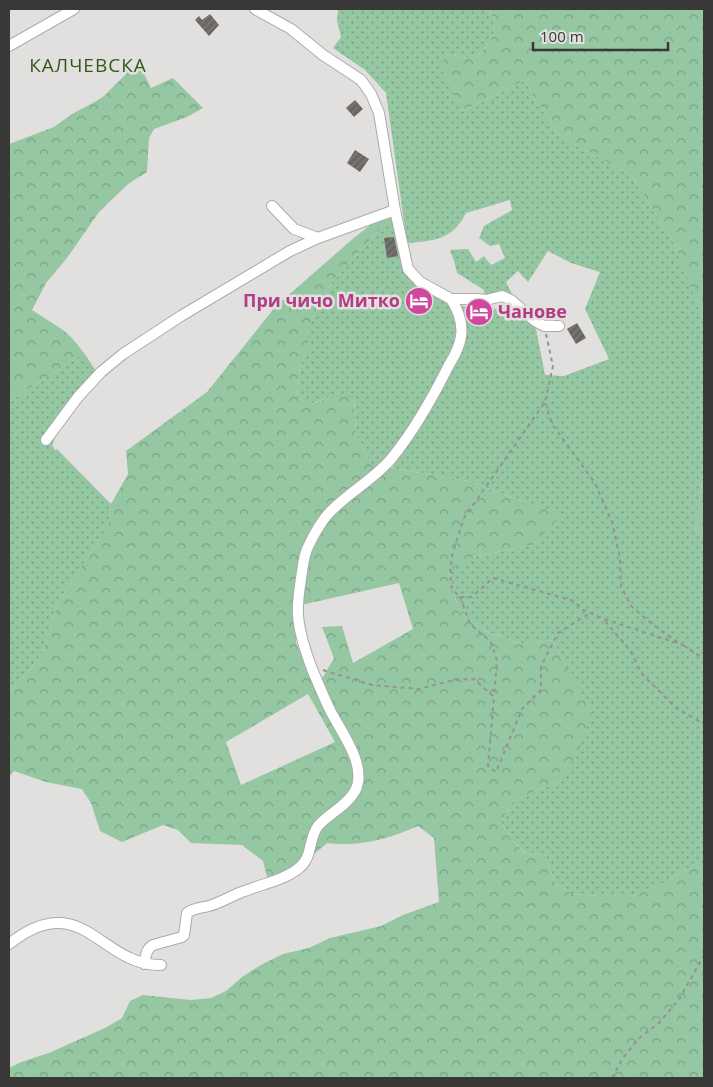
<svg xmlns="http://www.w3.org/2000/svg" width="713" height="1087" font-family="'Open Sans',sans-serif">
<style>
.grass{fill:url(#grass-dots)}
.forest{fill:url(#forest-crowns);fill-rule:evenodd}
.building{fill:url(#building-hatch)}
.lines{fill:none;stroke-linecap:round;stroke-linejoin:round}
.street-casing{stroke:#acaba8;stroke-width:12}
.path{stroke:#959492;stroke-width:2;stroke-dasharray:4 4;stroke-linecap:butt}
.street{stroke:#fff;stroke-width:10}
.labels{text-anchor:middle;stroke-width:5;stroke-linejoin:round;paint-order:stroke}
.hotel-label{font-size:18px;font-weight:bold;fill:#b23c85;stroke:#e2e0de;text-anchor:end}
.neighbourhood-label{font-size:19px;letter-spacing:1px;fill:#355818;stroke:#e2e0de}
</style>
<defs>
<pattern id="grass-dots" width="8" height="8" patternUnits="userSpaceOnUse" patternTransform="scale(1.25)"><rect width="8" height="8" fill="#94c7a2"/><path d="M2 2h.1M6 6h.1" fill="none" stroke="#7aa385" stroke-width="1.8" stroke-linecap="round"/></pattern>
<pattern id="forest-crowns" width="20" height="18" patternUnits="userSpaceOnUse" patternTransform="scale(1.25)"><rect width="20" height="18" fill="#94c7a2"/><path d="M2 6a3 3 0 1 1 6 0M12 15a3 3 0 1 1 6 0" fill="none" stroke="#7aa385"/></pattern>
<pattern id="building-hatch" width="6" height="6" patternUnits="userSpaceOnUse" patternTransform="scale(1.25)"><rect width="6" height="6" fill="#696664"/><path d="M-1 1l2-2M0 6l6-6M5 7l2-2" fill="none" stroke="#807d7c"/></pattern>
</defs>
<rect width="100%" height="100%" fill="#e2e0de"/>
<path class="grass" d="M338 9H489L493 17 495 32 485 48 474 59 447 54 461 112 525 80 534 98 560 136 632 176 675 245 693 291 704 321V467L695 531 704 536V859L662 884 632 896H599L572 894 555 883 545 854 526 853 512 840 501 822 513 801 562 780 565 665 553 640 521 644 485 631 459 611 448 570 477 556 533 545 561 515 468 481 392 468 430 407 462 345 461 320 462 306 492 310 508 304 526 313 536 329 545 375 564 376 609 359 585 309 600 272 571 263 548 251 528 282 518 271 506 282 513 296 485 299 484 290 457 273 455 264 450 250 468 249 476 262 484 256 491 265 505 258 499 244 490 246 479 238 484 226 512 210 510 200 466 213C453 240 433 241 407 243L386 93 365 70 333 48 341 37 337 21Z
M391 217 395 221C399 237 405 278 418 288 430 296 445 297 454 309 471 335 413 427 396 449 389 457 382 464 375 471L356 435 354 397H330L310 404 297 398 300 366 309 345 307 329 331 283Z
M84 353 101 378 58 431 52 445 55 450 57 449 111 504 108 526 58 602 42 655 9 693V402Z"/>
<path class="forest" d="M489 9H704V321L675 245 632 176 560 136 534 98 525 80 461 112 440 65 447 54 474 59 485 48 495 32 493 17Z
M138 62 151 88 173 78 203 108 187 117 154 129 149 138 147 172 128 184 99 212 67 258 46 283 32 310 63 330 72 338 84 353 9 402V144L54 127 72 114 91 104 103 97Z
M391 209V217L331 283 307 329 309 345 300 366 297 398 311 404 330 397H354L356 435 375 471 392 468 468 481 562 515 533 545 477 556 448 571 459 611 485 631 521 644 553 640 565 665 592 711 580 747 562 780 513 801 501 822 512 840 525 853 545 854 555 883 572 894 599 896H632L662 884 704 859V1078H9V1068L21 1062 49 1053 107 1027 122 1018 130 1001 143 995 191 1000 211 998 226 991 242 977 259 966 283 954 309 948 330 938 381 926 403 915 439 902 434 838 418 826C389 839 359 847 327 843L312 856 268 881 263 861 242 845 191 843 178 830 163 825 122 842 100 831 91 803 82 789 46 782 14 771 9 777V693L42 655 58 602 108 526 111 504 128 474 126 451 207 392 276 306 355 237ZM399 583 413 629 353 663 342 626 322 627 334 658 323 677 309 673 296 643 297 614 301 605ZM308 694 335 742 241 785 226 742Z
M704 467V536L695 531Z"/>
<path class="building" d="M210 14 219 25 209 36 195 20 199 16 202 20Z
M355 100 363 109 354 117 346 108Z
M355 150 369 159 360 172 347 163Z
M394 237 398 256 387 258 384 238Z
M414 292 424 300 417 309 407 302Z
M577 323 586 338 576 344 567 329Z"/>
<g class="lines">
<defs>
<path id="street" d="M255 9 291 29 323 55 352 74 361 80 371 94 379 113 395 210 408 269 420 282 451 299H478L486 300 502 296 511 300 535 321 544 326H559
M9 46 74 9
M272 206 294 229 318 238
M46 440 78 397 101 372 123 354 181 316 290 251 318 238 395 210
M9 944C82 886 100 966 161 965
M144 964C146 956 146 949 153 945L182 937 184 935 187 913C193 908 202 908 209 906 220 903 231 896 242 892 261 884 283 881 299 868 313 857 308 839 318 826 329 813 346 807 355 791 368 767 342 733 331 712 324 698 318 683 312 669 306 653 299 632 298 615 297 601 300 586 302 572 303 565 304 556 307 549 313 536 321 520 332 510 351 491 374 479 391 459 414 431 433 397 449 365 454 357 460 346 461 336 463 323 458 310 451 299"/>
</defs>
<use href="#street" class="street-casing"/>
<path class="path" d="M546 334 553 366 545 402 464 518 452 556 450 574 452 589 460 597H472L493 578 574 601 583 610 604 619 683 645
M545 403 552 424 595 483 612 522 620 558 621 586 631 606 652 624 679 643
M460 597 470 624 491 642 497 661 494 696
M605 621 630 650 642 674 675 707 704 724
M683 645 704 659
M323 670 372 685 419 689 454 680 474 679 494 697 488 766 496 772 522 709 541 690V666L558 633 590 613
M612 1078 623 1058 638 1039 659 1023 680 998 704 955"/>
<use href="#street" class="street"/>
</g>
<defs>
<symbol id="hotel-disc" viewBox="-11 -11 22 22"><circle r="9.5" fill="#d1479c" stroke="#e2e0de"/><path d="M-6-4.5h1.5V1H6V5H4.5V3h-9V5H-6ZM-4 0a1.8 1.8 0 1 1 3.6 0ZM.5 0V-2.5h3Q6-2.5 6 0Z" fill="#fff"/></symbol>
</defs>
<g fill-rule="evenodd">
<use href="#hotel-disc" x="403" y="285" width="32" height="32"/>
<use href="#hotel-disc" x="463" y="296" width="32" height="32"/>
</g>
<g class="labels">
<g class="hotel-label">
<text x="400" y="307">При чичо Митко</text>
<text x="498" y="318" text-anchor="start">Чанове</text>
</g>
<g class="neighbourhood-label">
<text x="88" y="72">КАЛЧЕВСКА</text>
</g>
</g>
<rect width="713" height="1087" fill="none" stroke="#393837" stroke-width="20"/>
<path d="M533 42v8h135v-8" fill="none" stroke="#393837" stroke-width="2.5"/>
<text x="540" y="42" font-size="15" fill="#393837" stroke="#e2e0de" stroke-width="4" paint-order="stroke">100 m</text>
</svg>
